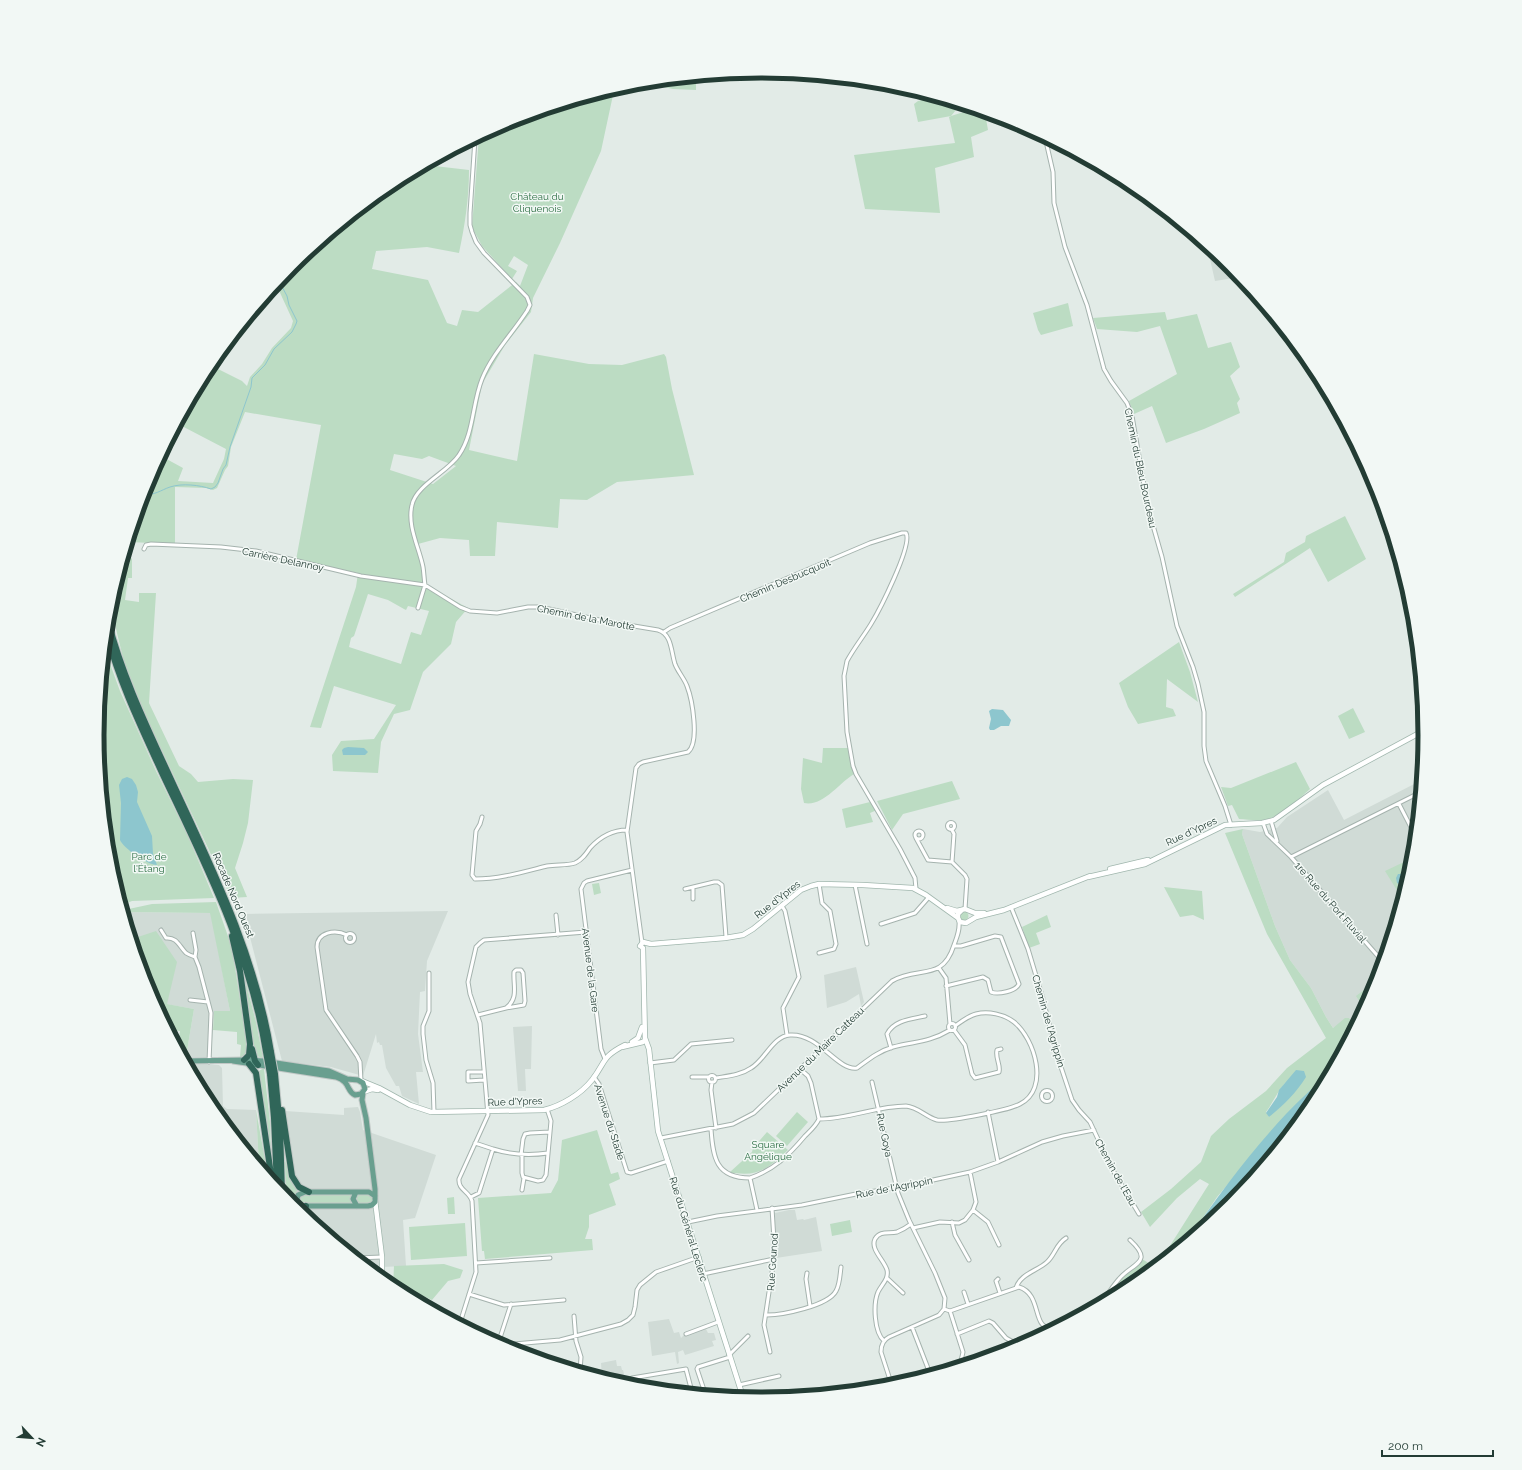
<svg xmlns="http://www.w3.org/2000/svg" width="1522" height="1470" font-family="Raleway,sans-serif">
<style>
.built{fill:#d0dbd6}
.green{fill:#bcdcc3;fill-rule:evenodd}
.water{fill:#8dc6ce}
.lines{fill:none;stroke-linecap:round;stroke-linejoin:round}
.stream{stroke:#8dc6ce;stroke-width:1}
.street-casing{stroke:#a5b3ae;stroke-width:5}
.secondary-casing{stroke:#a1b7ae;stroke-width:6}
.primary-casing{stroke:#c1c8c6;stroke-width:7}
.highway-casing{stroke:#c1c8c6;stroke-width:8}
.street{stroke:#fff;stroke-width:3}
.secondary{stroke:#fff;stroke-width:4.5}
.primary{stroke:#699f8f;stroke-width:5}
.highway{stroke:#306659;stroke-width:6}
.highway-bridge-casing{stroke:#c1c8c6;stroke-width:8;stroke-linecap:butt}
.highway-bridge{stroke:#306659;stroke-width:6}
.labels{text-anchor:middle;stroke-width:3;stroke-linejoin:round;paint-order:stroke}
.park-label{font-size:10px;fill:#2f7046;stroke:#f2f8f5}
.street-label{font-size:10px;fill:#233c34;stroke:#f2f8f5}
.rim{fill:none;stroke:#233c34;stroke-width:5}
</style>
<rect width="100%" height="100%" fill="#e2ebe7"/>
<path class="built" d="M1207 246 1231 266 1240 277 1215 281Z
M1420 781 1412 865 1374 989 1355 1025 1349 1018 1333 1028 1326 1017 1311 988 1290 960 1275 926 1242 834 1243 829 1260 832 1277 828 1287 817 1328 790 1344 820Z
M448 911 427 961 425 991 420 992 418 1034 423 1072H416L419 1104 402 1096 399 1086H396L386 1068 382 1045H380L379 1042 377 1043 376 1034 363 1076 331 1067 282 1061 244 914Z
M124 912 211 913 230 1011H214L211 1057H186L194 1009 166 1004 138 937 131 935Z
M856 967 864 1002 861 1006 859 994 846 1002 827 1008 824 975Z
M532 1026 531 1069H525L526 1091H518L513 1027Z
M187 1062 219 1065 222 1068 223 1106 227 1109 256 1110 259 1165 209 1104Z
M358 1107 360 1112 363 1130 436 1155 415 1218 403 1220 406 1266 382 1267 380 1278 292 1205 289 1139 285 1111 344 1115V1108Z
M789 1210H795L797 1220 803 1219 804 1220 816 1217 822 1251 776 1258 775 1213Z
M669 1319 674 1333 679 1332 681 1338 685 1334 705 1327 708 1333H714L716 1340 712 1341 714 1346 685 1355 683 1350 678 1352 679 1363 677 1364 675 1352 652 1356 648 1322Z
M616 1360 617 1366H621L622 1370H623L624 1374 622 1376 625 1384 602 1377 601 1363Z"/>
<path class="green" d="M696 77V90L673 89 644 83Z
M601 93 613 95 601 151 560 243 533 298 531 312 505 345 482 384 469 450 517 461 534 354 589 364 622 365 664 354 666 357 672 389 694 475 617 482 587 500 560 499 558 528 497 522 495 556H470L469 540 440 538 418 544 426 585 468 608 456 622 451 644 423 672 410 710 394 714 381 742 378 773 333 771 332 755 341 741 374 739 396 705 334 686 321 728 310 727 356 587 358 573 296 560 321 425 245 412 231 447 228 466 225 470 217 488 213 490 206 488 175 487V544L129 542 128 555 132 559V578H128L125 600 139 602V593H156L149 703 179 766 191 774 198 782 233 779 253 780 248 823 243 843 235 868 247 897 231 898 208 848 147 719 124 662 110 604 148 481 161 456 183 468 178 481 213 483 224 459 226 449 178 424 210 365 242 381 247 386 250 377 262 364 272 348 291 328 293 321 276 284 292 265 392 183 426 165 469 170C469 198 465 225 459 253L427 247 376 251 372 269 428 280 447 323 457 326 462 310 478 312 516 282 520 286 528 265 514 256 508 266 517 271 512 279 482 246 472 227 479 136 507 121ZM394 454 422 459 429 456 456 466 433 484 390 470ZM368 594 388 600 404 609 406 610 408 606 429 611 421 635 411 632 401 664 349 647 351 638 354 636Z
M936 97 954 103 956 110 951 116 973 109 985 113 988 130 971 137 974 157 935 168 940 213 865 209 854 155 955 143 949 117 951 116 918 122 914 104 918 101Z
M1068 303 1073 326 1041 335 1038 330 1033 313Z
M1165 312 1167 320 1197 314 1208 348 1231 342 1240 367 1230 376 1240 399 1237 403 1240 413 1204 429 1166 443 1152 406 1134 414 1129 401 1177 374 1160 326 1137 332 1097 329 1093 318Z
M1345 516 1366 559 1328 582 1310 548 1235 597 1233 594 1284 562 1286 553 1305 542 1306 536Z
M1179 642 1190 672 1198 702 1167 679 1166 707 1173 709 1176 716 1138 724 1128 707 1119 683Z
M105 650 120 691 156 771 188 836 214 898 132 901 122 905 110 864 97 735Z
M1353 708 1365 732 1349 739 1338 716Z
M823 748H849L854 774C839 783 823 807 804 803L801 789 803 758 822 763Z
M1296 762 1310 789C1296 801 1280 818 1262 820 1254 821 1246 819 1239 819L1232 805 1228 806 1221 787 1231 788Z
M952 781 960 799 903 814 892 830 877 801Z
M870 802 877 810 870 813 873 822 846 828 842 809Z
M1243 829 1242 834 1275 926 1290 960 1311 988 1326 1017 1333 1028 1345 1018H1349L1355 1025 1331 1071 1288 1113 1217 1197 1188 1240 1169 1255 1166 1252 1209 1184 1200 1179 1177 1198 1150 1227 1141 1212 1171 1189 1201 1162 1211 1136 1229 1119 1266 1091 1287 1068 1326 1038 1267 934 1225 833ZM1286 1082 1269 1117 1266 1112C1273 1102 1278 1091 1286 1082Z
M1404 862 1412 865 1409 874H1398L1397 883 1405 888 1403 895 1398 892 1385 871Z
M599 883 601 893 594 895 592 884Z
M1164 887 1202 891 1204 920 1193 915 1180 917Z
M216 902 230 942 234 961 248 1050C246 1055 244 1057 240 1057L241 1045 237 1044V1032L213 1030 214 1011H230L210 913 124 912V910L152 904Z
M959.5 916a4.5 4.5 0 1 1 9 0a4.5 4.5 0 1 1-9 0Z
M1047 915 1051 927 1036 933 1040 944 1029 948 1022 927Z
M156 931 177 962 167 1004 194 1009 186 1057H184L178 1046 180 1031 169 1030 147 989 131 935 138 937Z
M244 975 256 1022 263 1058 256 1056 254 1049Z
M1377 980 1374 989 1364 1008 1356 996Z
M262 1069H264L270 1122 271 1157 259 1075V1071Z
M256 1110 268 1176 259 1165Z
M797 1112 808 1122 787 1146 776 1136Z
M597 1130 611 1174 618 1172 620 1179 609 1184 616 1205 589 1215V1227L585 1239H592L593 1250 485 1259 484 1251H482L478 1198 551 1193 558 1180 562 1140Z
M767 1132 788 1150C770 1166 760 1177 735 1173L733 1174 730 1172 752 1152 753 1148Z
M285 1160 293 1184 298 1190C291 1199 293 1204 300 1211L286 1198Z
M302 1194H353L351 1200 353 1204H304L299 1201 300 1196Z
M358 1194H369L373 1197V1201L370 1204H359L356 1200V1197Z
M454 1197 455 1214H448L447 1198Z
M850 1220 852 1232 832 1236 830 1224Z
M465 1223 467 1256 411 1260 409 1227Z
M1142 1259 1155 1267 1149 1271 1142 1270 1115 1295 1113 1292C1117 1285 1121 1278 1128 1273 1134 1268 1139 1266 1142 1259Z
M444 1264 463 1270 460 1278 448 1281 432 1300 419 1294 402 1292 393 1287 394 1266Z"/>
<path class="water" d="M992 709 1003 710 1011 720 1009 726H1001L994 730H990L989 728 991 719 989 711Z
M348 747 364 748 368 752 365 755H343L342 750 344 748Z
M127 777 132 779 136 785 138 792 137 802 152 836 153 854 157 865C148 865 123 848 120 840L121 803 119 785 122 779Z
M1398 874H1409L1405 888 1397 883 1396 878Z
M1296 1070 1304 1071 1306 1077C1296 1093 1284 1105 1269 1117L1266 1113 1277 1097 1279 1090Z
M1331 1071 1313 1104 1230 1205 1188 1240C1218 1195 1250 1153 1286 1114 1300 1099 1316 1085 1331 1071Z
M1142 1270 1149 1271 1130 1287 1117 1294C1118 1281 1130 1275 1142 1270Z"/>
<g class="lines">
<path class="stream" d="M329 235H333L336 229
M144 494C154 496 161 490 170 487 182 483 200 485 211 489L215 487 218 483 223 469 226 465 230 447 251 387 252 378 265 365 274 349 292 332 296 324 297 321 289 305 287 296 279 281"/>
<defs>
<path id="street" d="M604 92 617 93
M1045 137 1053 172 1054 203 1065 247 1087 305 1104 369 1111 381 1127 403 1132 416 1148 508 1162 557 1177 626 1193 667 1198 684 1204 712V746L1206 761 1225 806 1231 825
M475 139 470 213V225L472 232 476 242 484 253 527 297 530 305 527 311C512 334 492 354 482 379 472 404 474 433 459 455 448 472 416 485 412 505 407 526 419 547 423 567 424 573 424 579 425 585L460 607 470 611 497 613 528 607H540L604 621 658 630C672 634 671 652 675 664 678 672 684 678 687 686 692 699 700 742 688 752L643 762 639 764 636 768 627 832 642 943
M144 549 146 545 151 544 221 547 256 551 361 576 425 585 418 608
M664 632 670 628 870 543 902 533H906C913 545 879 611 871 624 863 637 854 648 847 661L844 676 847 732 853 766 856 774 900 849 915 878 916 889
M1399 804 1415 835
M482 817 480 824 476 831 472 875 475 879C500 879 523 872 547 866 556 864 566 866 575 863 582 860 586 854 590 848 600 837 612 830 627 830
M1271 821 1277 841
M947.5 826a3.5 3.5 0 1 1 7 0a3.5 3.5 0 1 1-7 0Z
M1263 823 1267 834 1291 857 1383 962
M952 830 954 834 952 862 965 875 967 879 965 909
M915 835a4 4 0 1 1 8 0a4 4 0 1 1-8 0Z
M916 838 928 860 952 862
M1291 857 1419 793
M855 885 867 944
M693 887V899
M685 889 714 882H718L722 885 726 937
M782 906 785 911 799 977 783 1008 787 1035
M1011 907 1028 949 1043 999 1056 1052 1072 1100 1079 1110 1090 1122 1111 1167 1139 1214
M556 915 558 935
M881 924 915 913 929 897
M161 930 166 938C177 937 179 946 186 953 189 955 192 956 195 957L199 967 211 1013 209 1062
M193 933 196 950 195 957
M345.5 938a4.5 4.5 0 1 1 9 0a4.5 4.5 0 1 1-9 0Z
M347 935C335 929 317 932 317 947L326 1010 357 1056 360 1062 361 1081
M819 953 834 949 836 944 830 911 822 903 819 884
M939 968 946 978 950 1024
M429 973V1011L423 1026V1034L426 1060 433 1083 434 1112
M946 986 983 977 988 980 991 992C998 995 1016 991 1019 984L1001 937 995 936 961 946H954
M190 1000 208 1002
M478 1015 506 1008 524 1005 525 1001 523 973 521 970H516L514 972C513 986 519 998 506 1008
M948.5 1027a3.5 3.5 0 1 1 7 0a3.5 3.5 0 1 1-7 0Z
M954 1030 965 1045 972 1074 975 1078 999 1072C1001 1065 995 1058 997 1050L1001 1049
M891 1048 887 1034C894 1020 912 1019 925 1016
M605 1059 601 1049 581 889 584 883 587 881 632 870
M650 1063 674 1060 691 1044 732 1040
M800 1069 808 1076 811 1083 819 1119
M483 1072H468V1081L484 1080
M708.5 1079a3.5 3.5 0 1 1 7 0a3.5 3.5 0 1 1-7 0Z
M594 1077 599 1084 627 1172 631 1173 668 1161
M692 1077H709
M716 1078C728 1076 741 1075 751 1068 765 1060 773 1036 790 1035 819 1033 837 1071 857 1068 868 1060 879 1051 893 1047 915 1041 928 1043 950 1030
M712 1082 711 1090 716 1128
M872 1082 898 1193 909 1220 935 1273 945 1298 944 1309 939 1315 889 1337C883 1340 881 1345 881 1352L892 1386
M1041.5 1096a5.5 5.5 0 1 1 11 0a5.5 5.5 0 1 1-11 0Z
M988 1112 998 1162
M711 1129C713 1158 716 1178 750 1178
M661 1138 733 1124 754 1113 892 981C918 965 942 983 954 945 957 937 960 930 959 921
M493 1149C512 1155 528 1156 548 1153
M521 1155 523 1139 525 1134 530 1133 550 1132 551 1121 547 1109
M522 1155V1173L523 1177 538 1181 543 1180 546 1175 550 1132
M522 1190 524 1178
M471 1197 479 1193 493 1149 475 1143
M757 1210 750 1178C774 1170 789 1155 805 1136 810 1131 816 1126 819 1119 849 1119 877 1106 906 1106 918 1107 926 1117 937 1120 949 1122 1009 1110 1020 1104 1050 1089 1035 1039 1014 1022 1004 1014 988 1011 976 1014 968 1016 962 1021 955 1026
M973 1210 988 1222 999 1245
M688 1222 717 1216 802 1205 856 1194 901 1187 970 1172 998 1162 1042 1142 1063 1136 1094 1130
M952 1222 955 1235 969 1260
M913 1228 940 1222 959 1223 965 1220 973 1210 976 1202 970 1172
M356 1258 382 1257
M476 1263 550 1258
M807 1273 806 1279 810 1306
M703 1274 774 1259
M887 1278 903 1293
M998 1279 996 1281 1000 1293
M1016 1288C1020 1274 1037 1271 1047 1262 1055 1255 1056 1244 1066 1238
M964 1292 968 1304
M469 1294 504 1305 564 1300
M1100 1303C1107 1296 1112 1287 1119 1279 1132 1263 1155 1263 1130 1240
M944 1309 950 1311 963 1352 961 1361 957 1366
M950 1311 1019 1287C1042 1294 1032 1327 1050 1328L1061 1322 1073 1318
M767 1315C782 1315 828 1306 836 1291 840 1284 840 1274 841 1267
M574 1316 576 1341 581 1357 580 1371
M460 1323 476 1272 472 1201C469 1191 458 1190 459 1179L488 1115 480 1023 470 994 468 982 476 947 480 943 484 940 586 932
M912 1327 929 1371
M686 1334 718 1322
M957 1334 989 1321 993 1323 1006 1338 1015 1343
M884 1341C874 1332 873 1304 878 1292 882 1284 889 1279 887 1270 884 1260 870 1249 875 1239 880 1230 889 1234 897 1232 902 1230 907 1227 911 1224
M498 1344 511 1304
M501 1345 560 1340 621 1324 628 1320 633 1315 635 1307 637 1290 640 1285 656 1272 699 1257
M770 1352 764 1325 774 1259V1240L772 1208
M729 1355 748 1336
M628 1385V1381L632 1378 686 1369 692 1392
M739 1385 779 1376
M705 1393 697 1369 698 1367 730 1357"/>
<path id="secondary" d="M1110 869 1148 860
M1088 877 1145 864 1225 825 1262 823 1274 820 1323 785 1425 730
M947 908 957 911 965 909 975 913H984
M962 910 958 914V918L960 922 966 923 976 917 1004 910 1090 876
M645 1038 649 1049 658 1131 743 1397
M632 1042 638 1038 642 1027
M622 1047 643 1042 645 1040 643 948 640 946 643 942 651 944 725 938 743 935 753 929 801 890 811 886 819 884 863 885 913 888 926 895 958 918
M362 1081 379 1088 410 1105 431 1112 544 1110C561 1106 581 1094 592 1080 606 1062 601 1057 625 1045
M363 1092 372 1089 378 1090
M375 1200 382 1257V1279"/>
<path id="primary" d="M186 1061 246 1060 263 1061 329 1071 347 1079 358 1080 363 1083 365 1089 361 1094 355 1095C346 1091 351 1082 336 1077L233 1061
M356 1192H305L298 1195 297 1200 300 1205 306 1206H368L372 1205 375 1202V1189L366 1118 362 1100 363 1093
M357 1206 353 1199 356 1192H369L375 1196"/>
<path id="highway" d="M108 621C122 675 146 725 169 775 211 866 255 953 271 1052
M107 635C120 684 142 729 163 775 206 866 250 951 266 1052
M232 936 240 971 250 1044 249 1055 244 1060
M252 1049 255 1061 258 1065
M249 1064 256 1073 272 1181
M270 1074 274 1118 277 1186
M275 1074 280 1128 282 1193
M282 1110 292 1176 299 1187 309 1192
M302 1213 306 1206"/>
</defs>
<use href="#street" class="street-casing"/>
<use href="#secondary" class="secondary-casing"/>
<use href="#primary" class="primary-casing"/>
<use href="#highway" class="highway-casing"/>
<use href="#street" class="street"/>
<use href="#secondary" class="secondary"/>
<use href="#primary" class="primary"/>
<use href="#highway" class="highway"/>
<defs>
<path id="highway-bridge" d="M266 1052 270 1074
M271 1052 275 1074"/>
</defs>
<use href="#highway-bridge" class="highway-bridge-casing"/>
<use href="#highway-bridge" class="highway-bridge"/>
</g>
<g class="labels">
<g class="park-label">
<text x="537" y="200">Château du<tspan x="537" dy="12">Cliquenois</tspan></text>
<text x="149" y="860">Parc de<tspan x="149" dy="12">l'Étang</tspan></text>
<text x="768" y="1148">Square<tspan x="768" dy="12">Angélique</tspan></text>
</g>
<g class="street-label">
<text transform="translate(1141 468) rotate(78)" y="4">Chemin du Bleu Bourdeau</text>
<text transform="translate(283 559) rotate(12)" y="4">Carrière Delannoy</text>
<text transform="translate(785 580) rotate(-23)" y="4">Chemin Desbucquoit</text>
<text transform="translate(586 617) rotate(11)" y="4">Chemin de la Marotte</text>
<text transform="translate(1191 831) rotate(-25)" y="4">Rue d'Ypres</text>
<text transform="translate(234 895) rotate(67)" y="4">Rocade Nord Ouest</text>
<text transform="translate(777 899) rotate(-38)" y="4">Rue d'Ypres</text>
<text transform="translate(1331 902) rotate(49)" y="4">1re Rue du Port Fluvial</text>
<text transform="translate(591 970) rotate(83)" y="4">Avenue de la Gare</text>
<text transform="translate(1049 1021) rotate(74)" y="4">Chemin de l'Agrippin</text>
<text transform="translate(820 1049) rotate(-44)" y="4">Avenue du Maire Catteau</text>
<text transform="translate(515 1101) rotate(-2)" y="4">Rue d'Ypres</text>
<text transform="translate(610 1122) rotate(72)" y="4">Avenue du Stade</text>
<text transform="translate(885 1135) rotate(78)" y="4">Rue Goya</text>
<text transform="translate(1116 1172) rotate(61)" y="4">Chemin de l'Eau</text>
<text transform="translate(894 1187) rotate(-11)" y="4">Rue de l'Agrippin</text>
<text transform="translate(689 1229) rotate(73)" y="4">Rue du Général Leclerc</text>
<text transform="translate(772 1262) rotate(-86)" y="4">Rue Gounod</text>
</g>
</g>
<path d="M0 0H1522V1470H0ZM104 735a657 657 0 1 1 1314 0a657 657 0 1 1-1314 0Z" fill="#f2f8f5" fill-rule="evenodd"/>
<path class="rim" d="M104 735a657 657 0 1 1 1314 0a657 657 0 1 1-1314 0Z"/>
<g transform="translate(32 1438) rotate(116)" stroke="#f2f8f5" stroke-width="3" paint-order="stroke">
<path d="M0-3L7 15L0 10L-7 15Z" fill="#233c34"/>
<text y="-6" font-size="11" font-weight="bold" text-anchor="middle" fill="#233c34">N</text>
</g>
<path d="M1382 1450v6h111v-6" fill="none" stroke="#233c34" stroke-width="2"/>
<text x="1388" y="1450" font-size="12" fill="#233c34" stroke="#f2f8f5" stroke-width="3" paint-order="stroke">200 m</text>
</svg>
